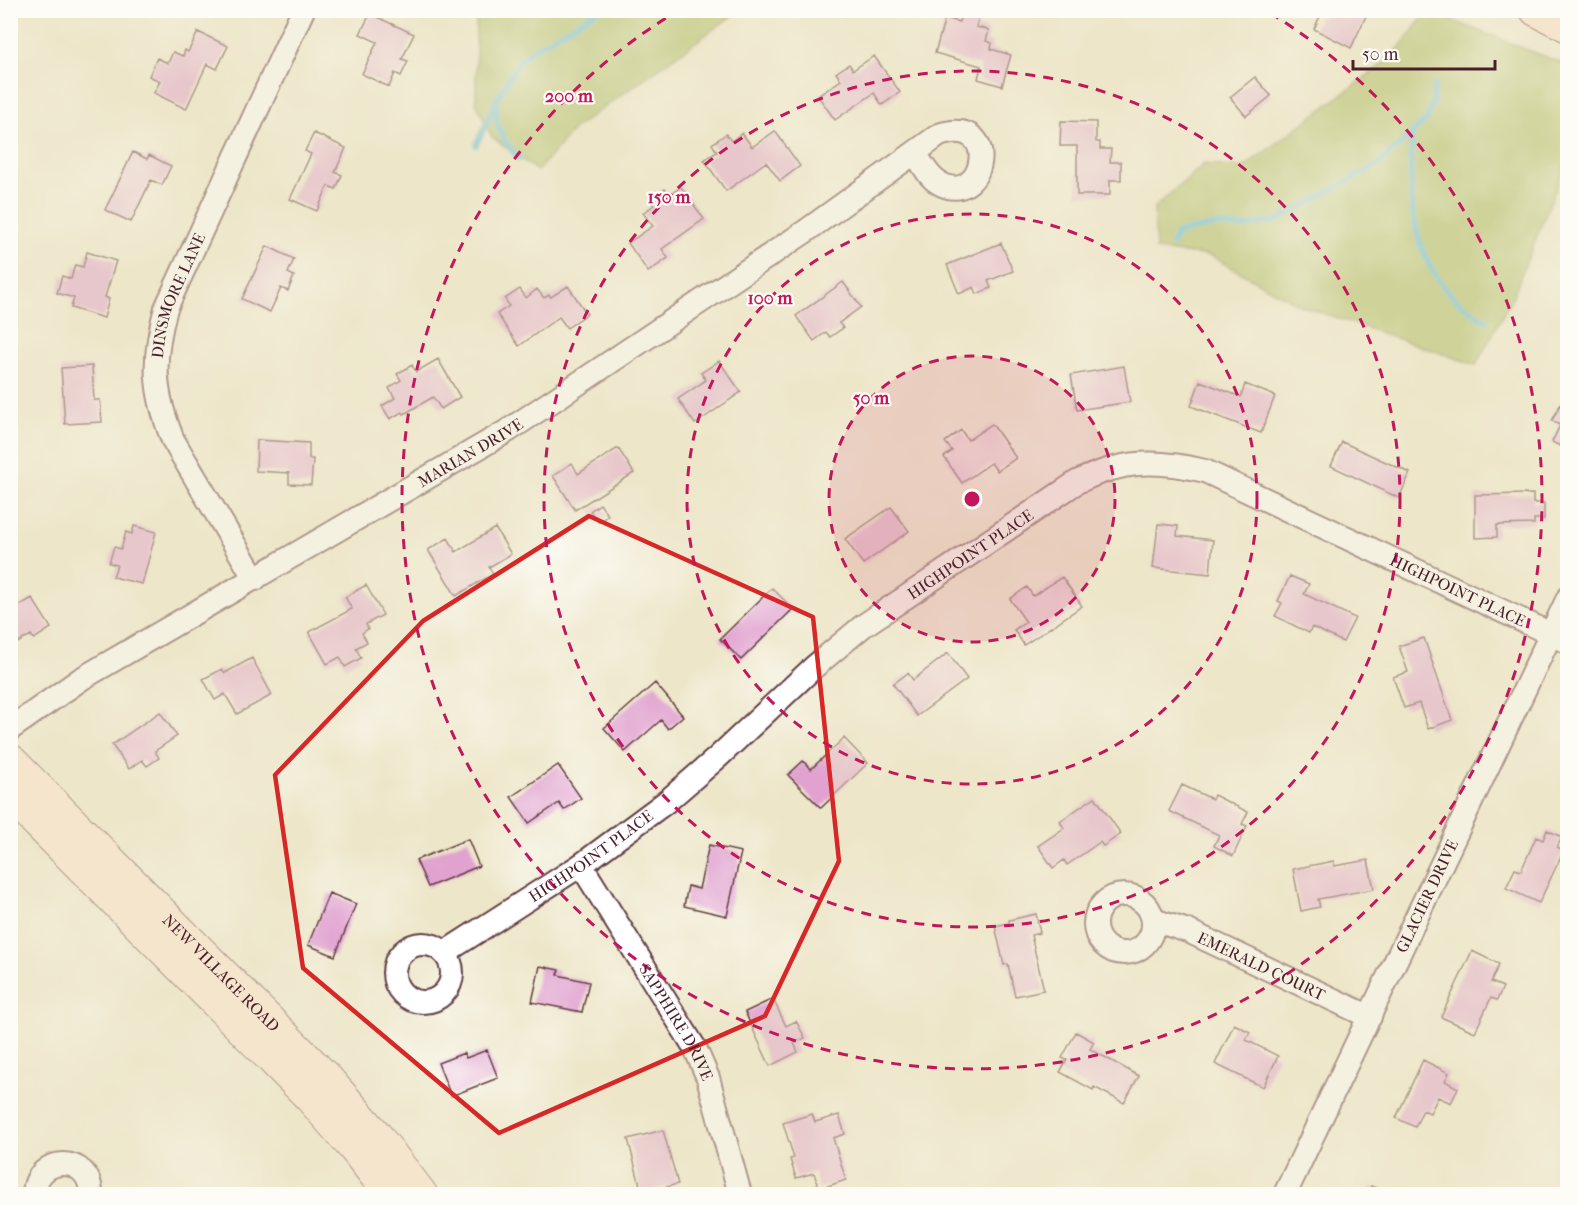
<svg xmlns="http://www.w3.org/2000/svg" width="1578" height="1205" font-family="'IM FELL French Canon',serif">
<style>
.green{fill:#aabc5f;stroke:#7a6e45;stroke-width:1.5}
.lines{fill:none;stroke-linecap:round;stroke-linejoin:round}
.stream{stroke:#56bad4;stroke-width:6}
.building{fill:#e1a2d0}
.street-casing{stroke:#623d43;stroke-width:26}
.secondary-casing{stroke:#623d43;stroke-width:34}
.street{stroke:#fff;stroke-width:22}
.secondary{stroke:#fde4d1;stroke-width:32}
.marked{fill:none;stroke:#d62828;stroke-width:4.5;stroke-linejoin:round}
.ring{fill:none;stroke:#c2185b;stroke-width:3;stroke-dasharray:10 8}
.labels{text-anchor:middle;stroke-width:4.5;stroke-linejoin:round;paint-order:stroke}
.street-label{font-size:16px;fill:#4a1f2b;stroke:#fdfcf7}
.centre{fill:#c2185b;stroke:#fdfcf7;stroke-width:3}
.ring-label{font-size:18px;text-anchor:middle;font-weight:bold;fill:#c2185b;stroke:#fdfcf7;stroke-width:4.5;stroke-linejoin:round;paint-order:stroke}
</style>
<rect width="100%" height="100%" fill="#fdfcf7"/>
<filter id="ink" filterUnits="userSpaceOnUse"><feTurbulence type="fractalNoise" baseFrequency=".0167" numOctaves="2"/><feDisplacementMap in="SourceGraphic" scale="12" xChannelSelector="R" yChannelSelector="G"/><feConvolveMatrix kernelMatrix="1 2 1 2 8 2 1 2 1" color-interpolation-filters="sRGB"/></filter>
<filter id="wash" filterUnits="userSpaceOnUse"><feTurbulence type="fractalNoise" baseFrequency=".008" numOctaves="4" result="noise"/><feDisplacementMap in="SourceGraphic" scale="24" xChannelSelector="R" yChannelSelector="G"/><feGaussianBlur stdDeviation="1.35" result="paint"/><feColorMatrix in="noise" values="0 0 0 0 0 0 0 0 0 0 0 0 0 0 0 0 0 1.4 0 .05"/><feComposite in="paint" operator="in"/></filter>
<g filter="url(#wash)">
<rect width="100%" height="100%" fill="#ede6c9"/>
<path class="green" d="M476 11V10L739 11 575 128 537 171 492 137 476 103Z
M1428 11 1567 65V161L1512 298 1476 365 1299 305 1211 256 1156 250 1154 208 1204 164 1243 168 1392 57Z"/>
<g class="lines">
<path class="stream" d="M1412 135C1409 195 1408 251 1453 297 1462 306 1476 313 1487 321
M476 145 496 102
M519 159 505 142 497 123 496 101 519 61 533 49 599 10
M1172 245 1177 233 1217 225 1243 227 1278 220 1379 164 1427 119 1433 101 1434 85"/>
</g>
<g id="blocks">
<path class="building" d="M1323 10H1356L1366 16 1351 48 1314 29Z
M962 12 979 17 976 27 989 30 986 41 992 43 991 49 1011 55 1002 86 978 79 981 66 935 53 945 18 959 22Z
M370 14 414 34 402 59 408 61 401 76 395 73 389 87 362 74 377 42 360 34Z
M198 32 228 46 217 69 207 64 186 109 154 93 160 81 149 76 157 58 168 63 173 52 183 56 185 50 188 52Z
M874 56 900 92 882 105 874 93 835 120 818 96 841 80 836 73 849 64 853 70Z
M1255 77 1271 96 1246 116 1230 97Z
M1061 121 1096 122V142H1100V149H1111L1110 162H1121V180H1110V195H1077V146H1060Z
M775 131 800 166 780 181 766 162 726 191 704 160 717 152 712 144 726 134 731 141 742 133 752 147Z
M314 133 346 148 335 172 342 175 336 189 328 186 317 211 290 199 311 154 305 151Z
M133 152 147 159 149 155 171 166 162 185 151 180 131 222 105 210Z
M681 187 704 219 662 249 668 258 648 272 628 243 653 226 643 213 654 205 650 199 665 189 669 195Z
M1001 243 1013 271 988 281 991 288 977 294 974 287 959 294 947 265Z
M267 246 294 259 288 273 294 276 288 291 281 288 270 312 242 299Z
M87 252 116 261 105 297 109 299 104 318 71 308 74 298 57 293 62 276 71 279 75 265 83 267Z
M843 282 861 307 839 323 843 328 830 337 826 332 814 341 796 316Z
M568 286 587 314 567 328 559 317 519 346 497 314 509 306 505 299 520 289 526 298 537 289 544 298 549 295 551 297Z
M438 359 460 397 441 409 433 397 404 414 402 412 390 419 382 406 395 398 389 388 401 380 397 374 412 365 416 372Z
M719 361 741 392 695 424 678 399 706 380 701 373Z
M92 366 94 400H100L102 422 65 424 61 368Z
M1124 366 1130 402 1077 410 1071 375Z
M1200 381 1241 397 1245 384 1275 396 1261 433 1191 406Z
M1568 389V450L1552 442 1560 425 1552 421Z
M992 424 1016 458 997 471 991 463 962 483 944 457 952 451 945 442 961 430 968 440Z
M257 440 309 443V459H313L311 485 289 484V473L256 471Z
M1342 442 1410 473 1399 498 1331 466Z
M618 448 634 473 575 510 553 476 572 463 578 474Z
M1533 494V503H1544V519H1534V524L1497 525V537L1475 538V495Z
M600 504 608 515 599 522 590 511Z
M891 507 909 531 863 564 845 539Z
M1158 524 1178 526 1177 536 1213 540 1210 574 1153 568Z
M134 526 156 532 142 584 113 577 117 565 109 563 114 547 121 549 126 532 132 534Z
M495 528 511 554 489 567 493 574 456 596 428 550 448 538 456 552Z
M1290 576 1309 584 1304 594 1355 618 1343 642 1312 627 1309 633 1275 616 1282 603 1278 601Z
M1062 577 1082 606 1024 645 1014 630 1026 622 1010 599 1027 587 1033 596Z
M366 585 383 615 366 624 368 629 362 633 367 642 356 648 361 658 345 667 340 657 327 664 309 632 352 609 345 597Z
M772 588 793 609 741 660 720 639Z
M32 598 51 628 34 639 31 635 10 647V604L14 609Z
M1424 638 1452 720 1428 729 1419 703 1404 708 1393 677 1408 672 1399 646Z
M948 653 967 679 917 716 893 684 908 673 913 680Z
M252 658 272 695 237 714 225 694 215 700 203 679 222 669 225 673Z
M655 683 683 716 668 729 661 720 625 752 604 728Z
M160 712 177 736 155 751 159 758 147 766 142 760 129 769 112 745Z
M844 738 868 763 821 808 788 775 803 761 811 769Z
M558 765 581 798 564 810 559 803 529 823 511 797Z
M1182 785 1212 799 1214 795 1248 812 1242 824 1247 826 1233 856 1214 846 1219 835 1169 811Z
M1095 797 1121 834 1103 846 1100 842 1067 865 1064 860 1053 868 1038 846 1064 828 1060 821Z
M1547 830 1562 837 1557 847 1564 850 1539 903 1506 888 1515 869 1521 871 1536 837 1543 840Z
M468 839 479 866 428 887 416 860Z
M709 845 741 852 727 916 684 906 688 886 699 889Z
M1368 860 1374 889 1318 899 1320 907 1301 911 1293 869 1334 861V866Z
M329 893 356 904 335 956 308 945Z
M1036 914 1040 933 1031 935 1044 990 1015 996 1008 964 1004 965 995 926 1009 923V920Z
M1472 951 1499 964 1491 982 1503 987 1497 1000 1491 998 1475 1032 1441 1017Z
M540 966 559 970 558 975 589 982 582 1012 532 1002Z
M773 999 786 1026 796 1021 805 1038 794 1043 798 1052 770 1066 745 1012Z
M1234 1024 1250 1032 1246 1040 1278 1056 1263 1087 1215 1064Z
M1076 1032 1094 1042 1090 1049 1139 1076 1124 1103 1094 1087 1093 1090 1060 1072 1067 1060 1062 1058Z
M487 1050 498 1078 451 1096 438 1063 464 1053 466 1058Z
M1423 1060 1449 1073 1445 1081 1458 1088 1451 1103 1438 1097 1430 1113 1423 1110 1415 1127 1396 1118Z
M812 1114 815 1122 839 1115 845 1134 833 1138 846 1180 819 1189 814 1173 796 1178 790 1159 794 1158 783 1123Z
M663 1130 678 1184 642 1193 628 1139Z
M1371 1186 1390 1194H1367Z"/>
</g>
</g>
<g filter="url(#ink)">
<use href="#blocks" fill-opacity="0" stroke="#623d43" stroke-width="1.5"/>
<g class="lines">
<defs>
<g id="street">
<path id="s1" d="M255 579 173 440C153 391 152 359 166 308L303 10"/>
<path id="s2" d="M10 729 81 679 509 430 806 231 939 135C1004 114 984 210 939 183 928 177 922 163 915 153"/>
<path id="s3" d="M581 865 695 1048 708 1078 740 1194"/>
<circle cx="1124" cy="924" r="29"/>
<path id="s4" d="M1153 920 1188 931 1370 1017"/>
<circle cx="423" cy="973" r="29"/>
<path id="s5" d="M444 953 581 865 666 802 718 757 814 667 863 626 1077 482C1123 460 1157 459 1205 471L1568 642"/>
<path d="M34 1194C36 1154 91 1154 91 1194"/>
<path id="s6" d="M1285 1194 1568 598"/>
</g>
<g id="secondary">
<path d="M1536 10 1568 26"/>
<path id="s7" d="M10 760 328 1080 375 1134 421 1194"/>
<path d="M10 795 310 1097 355 1149 390 1194"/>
</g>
</defs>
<use href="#street" class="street-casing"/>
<use href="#secondary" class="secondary-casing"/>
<use href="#street" class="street"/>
<use href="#secondary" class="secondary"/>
</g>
</g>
<path d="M0 0H1578V1205H0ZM589 516 813 617 839 861 765 1016 499 1133 303 968 275 775 423 621Z" fill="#ede6c9" fill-opacity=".55" fill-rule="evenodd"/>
<path class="marked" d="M589 516 813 617 839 861 765 1016 499 1133 303 968 275 775 423 621Z"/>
<circle cx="972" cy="499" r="143" fill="#c2185b" fill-opacity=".12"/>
<g class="ring">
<circle cx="972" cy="499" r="143"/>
<circle cx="972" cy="499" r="285"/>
<circle cx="972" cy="499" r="428"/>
<path d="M1270 13A570 570 0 1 1 674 13"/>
</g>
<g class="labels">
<g class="street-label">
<text dy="6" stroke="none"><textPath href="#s1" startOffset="312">DINSMORE LANE</textPath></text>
<text dy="6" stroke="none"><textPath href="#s2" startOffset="537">MARIAN DRIVE</textPath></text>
<text dy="6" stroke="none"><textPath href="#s5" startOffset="662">HIGHPOINT PLACE</textPath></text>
<text dy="6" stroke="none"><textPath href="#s5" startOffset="1202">HIGHPOINT PLACE</textPath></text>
<text dy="6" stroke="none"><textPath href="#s5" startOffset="176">HIGHPOINT PLACE</textPath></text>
<text dy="6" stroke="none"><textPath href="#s6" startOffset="330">GLACIER DRIVE</textPath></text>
<text dy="6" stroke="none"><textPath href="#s4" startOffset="118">EMERALD COURT</textPath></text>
<text dy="6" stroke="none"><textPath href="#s7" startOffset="300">NEW VILLAGE ROAD</textPath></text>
<text dy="6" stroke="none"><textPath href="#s3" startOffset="184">SAPPHIRE DRIVE</textPath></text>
</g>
</g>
<circle cx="972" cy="499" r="9" class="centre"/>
<g class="ring-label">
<text x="569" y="102">200 m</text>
<text x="669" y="203">150 m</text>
<text x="770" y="304">100 m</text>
<text x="871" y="404">50 m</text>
</g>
<rect width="1578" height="1205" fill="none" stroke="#fdfcf7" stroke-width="36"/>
<path d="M1353 60v9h142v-9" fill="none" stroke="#4a1f2b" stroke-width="3"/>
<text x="1362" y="60" font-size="18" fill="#4a1f2b" stroke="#fdfcf7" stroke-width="4.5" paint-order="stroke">50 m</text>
</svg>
